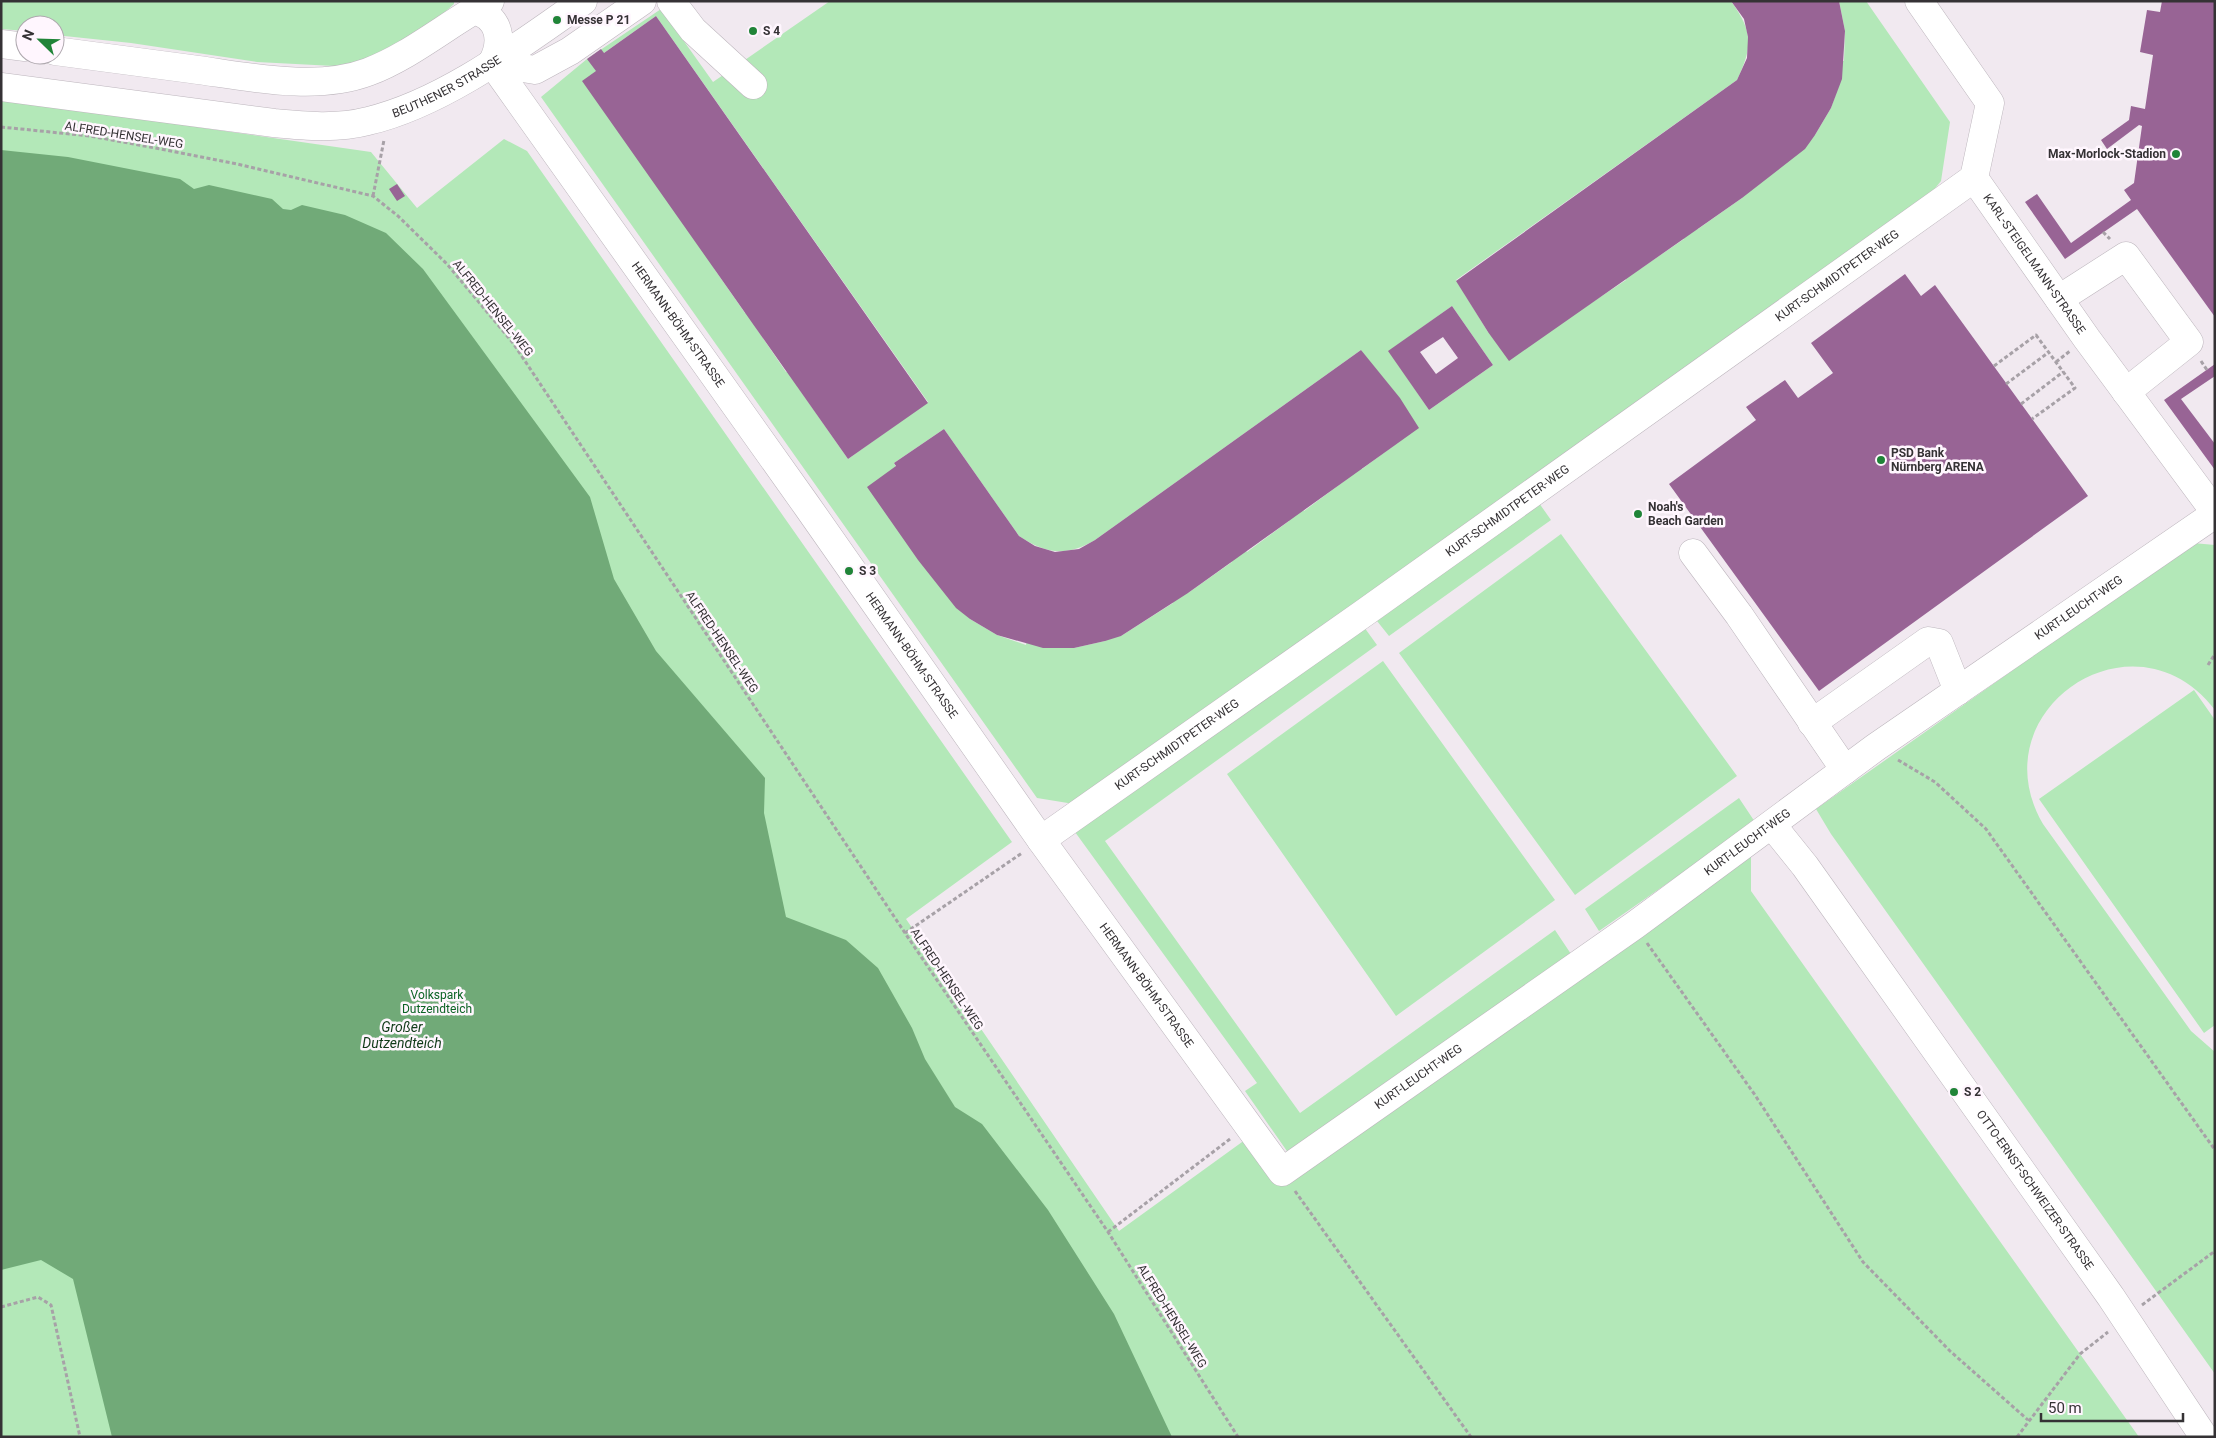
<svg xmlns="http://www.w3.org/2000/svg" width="2216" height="1438" font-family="Roboto,sans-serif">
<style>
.green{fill:#b3e8b8;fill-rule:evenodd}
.water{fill:#71aa78}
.building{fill:#986495;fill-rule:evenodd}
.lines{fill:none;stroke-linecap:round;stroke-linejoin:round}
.minor-casing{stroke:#bdb6bd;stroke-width:29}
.path{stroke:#a7a1a7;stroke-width:3;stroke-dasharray:4 2.5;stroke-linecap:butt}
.minor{stroke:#fff;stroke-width:28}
.poi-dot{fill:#208438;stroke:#fff6fe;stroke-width:2}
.labels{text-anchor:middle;stroke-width:5;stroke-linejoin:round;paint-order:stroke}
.poi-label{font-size:12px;font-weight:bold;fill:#353235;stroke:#fff6fe;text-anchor:start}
.street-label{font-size:12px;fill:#353235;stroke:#fff6fe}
.park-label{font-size:12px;fill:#0c6425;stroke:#fff6fe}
.water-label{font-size:14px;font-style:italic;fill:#103a18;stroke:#fff6fe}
</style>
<rect width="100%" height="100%" fill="#f1e9f0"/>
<path class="green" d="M1 1H454V4L428 27 374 59 334 66 257 62 131 43 55 35V25H25V31L1 29Z
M830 1H1731C1753 32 1753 46 1737 80L1456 280 1488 332 1582 309 1626 280 1605 251 1640 269 1684 239 1663 211 1698 229 1742 198 1787 113 1815 135 1831 108 1841 79 1809 56 1844 61 1845 31 1839 1H1866L1950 122 1941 181 1928 197 1545 467 1074 804 1037 798 541 97 587 59 661 9 713 82ZM656 16 928 402 848 459 797 386 825 366 786 372 756 328 784 308 745 313 715 270 604 53ZM1452 306 1493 365 1429 410 1389 351ZM1361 350 1405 437 1362 469 1342 440 1347 479 1304 511 1284 481 1289 521 1247 552 1227 523 1213 532 1232 562 1188 593 1168 564 1154 573 1173 603 1121 636 1094 608 1105 641 1074 648 1032 610 1026 645 997 635 970 619 894 463 944 429 1019 536C1046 554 1066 557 1095 540Z
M1 99 371 152 417 208 504 139 527 151 1012 842 906 919 1119 1231 1249 1137 1279 1180 1751 851V891L2139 1437H1Z
M1539 503 1551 520 1389 636 1377 621Z
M1561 534 1737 776 1575 895 1399 653Z
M2193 543 2215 545V710C2134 604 1977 711 2043 824L2191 1031 2215 1052V1374L1831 834 1816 809Z
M1364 627 1377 645 1105 841 1300 1113 1555 930 1571 954 1289 1154 1245 1091 1257 1083 1075 832Z
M1383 661 1555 900 1396 1016 1227 774Z
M2194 690 2215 720V1025L2204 1033 2039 799Z
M1739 798 1755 822 1599 931 1585 909Z"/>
<path class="water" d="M1 150 68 157 180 179 194 189 209 185 272 199 283 209 291 210 302 205 345 215 386 233 423 269 590 497 614 579 656 651 765 778 764 813 786 917 846 940 878 968 912 1028 925 1059 955 1107 982 1124 1048 1210 1114 1314 1172 1437H112L73 1279 41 1260 1 1270Z"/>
<path class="building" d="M1731 1H1839L1845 31 1842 79 1831 108 1815 135 1805 149 1742 198 1509 361 1488 332 1456 281 1737 80 1747 58 1748 37 1744 19Z
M2162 1H2215V317L2137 209 2065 259 2025 202 2037 194 2071 243 2131 200 2124 190 2134 183 2142 126 2139 125 2107 149 2101 140 2129 120 2131 106 2145 109 2153 55 2140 52 2147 10 2160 12Z
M656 16 928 403 848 459 582 81 596 71 587 59 601 49 604 53Z
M397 184 405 196 397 201 389 189Z
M1905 274 1921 296 1935 285 2088 496 1819 691 1669 484 1756 420 1746 407 1785 380 1798 398 1833 373 1811 343Z
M1452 306 1493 365 1429 410 1388 351ZM1443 337 1458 358 1436 374 1420 352Z
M1361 350 1400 398 1419 428 1188 593 1121 636 1105 641 1074 648H1043L997 635 970 619 956 608 918 560 867 487 896 466 894 463 944 429 1019 536 1035 546 1055 552 1079 549 1095 540Z
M2215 364V376L2181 399 2215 444V470L2164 400Z"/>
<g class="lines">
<defs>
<g id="minor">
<path d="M671 1 693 30 753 85"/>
<path id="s1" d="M1919 1 1990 103 1974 178 2087 339 2215 512"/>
<path d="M473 10C500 16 504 41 492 63"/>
<path d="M1 44 25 47"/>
<path d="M55 51C100 57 146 63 191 69 245 76 315 92 368 72 411 56 449 23 490 1"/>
<path id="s2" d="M492 63 807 506 1041 840 1282 1172 1635 925 1876 747 2215 514"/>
<path d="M492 63 535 70 570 51 642 1"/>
<path id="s3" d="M1 87 274 123C305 126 338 129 368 121 444 103 520 45 583 1"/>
<path d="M2059 299 2126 256 2189 342 2126 392"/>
<path d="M1693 553 1739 615 1845 770"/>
<path d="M1812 723 1928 641 1939 643 1958 691"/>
<path id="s4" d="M1772 825 1805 866 2111 1297 2204 1437"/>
<path id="s5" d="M1041 840 1364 613 1974 178"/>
</g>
</defs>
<use href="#minor" class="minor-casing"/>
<path class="path" d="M1 127 90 136 150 147 237 164 373 196 398 216 447 264 513 343 905 933 1108 1232 1238 1437
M373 196 384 140
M2103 232 2110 239
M2201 361 2207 370
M2056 362 2070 351
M1994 366 2036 335 2075 388 2032 419
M2006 384 2049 352
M2021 404 2063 372
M2208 665 2215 654
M1898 760 1935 782 1986 829 2215 1150
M905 933 1022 853
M1647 943 1755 1095 1863 1262 1950 1351 2028 1420
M1295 1191 1471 1437
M1108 1232 1230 1139
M2142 1305 2215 1251
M1 1307 38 1297 51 1305 80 1437
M2017 1437 2080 1354 2108 1332"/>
<use href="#minor" class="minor"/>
</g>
<g class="poi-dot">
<circle cx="557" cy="20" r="5"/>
<circle cx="753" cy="31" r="5"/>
<circle cx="2176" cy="154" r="5"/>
<circle cx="1881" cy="460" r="5"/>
<circle cx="1638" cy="514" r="5"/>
<circle cx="849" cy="571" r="5"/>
<circle cx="1954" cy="1092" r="5"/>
</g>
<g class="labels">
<g class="poi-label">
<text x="567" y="24">Messe P 21</text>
<text x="763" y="35">S 4</text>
<text x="2166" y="158" text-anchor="end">Max-Morlock-Stadion</text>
<text x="1891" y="457">PSD Bank<tspan x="1891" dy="14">Nürnberg ARENA</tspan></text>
<text x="1648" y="511">Noah's<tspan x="1648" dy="14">Beach Garden</tspan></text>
<text x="859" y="575">S 3</text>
<text x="1964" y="1096">S 2</text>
</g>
<g class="street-label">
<text dy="4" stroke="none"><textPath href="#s3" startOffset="456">BEUTHENER STRASSE</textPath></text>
<text transform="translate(124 135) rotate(9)" y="4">ALFRED-HENSEL-WEG</text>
<text dy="4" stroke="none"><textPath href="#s1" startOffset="306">KARL-STEIGELMANN-STRASSE</textPath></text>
<text dy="4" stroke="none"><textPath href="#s5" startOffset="976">KURT-SCHMIDTPETER-WEG</textPath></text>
<text transform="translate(493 308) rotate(51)" y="4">ALFRED-HENSEL-WEG</text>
<text dy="4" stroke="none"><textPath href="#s2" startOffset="321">HERMANN-BÖHM-STRASSE</textPath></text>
<text dy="4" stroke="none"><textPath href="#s5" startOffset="571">KURT-SCHMIDTPETER-WEG</textPath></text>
<text dy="4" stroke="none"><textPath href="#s2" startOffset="2338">KURT-LEUCHT-WEG</textPath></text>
<text transform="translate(722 642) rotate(56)" y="4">ALFRED-HENSEL-WEG</text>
<text dy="4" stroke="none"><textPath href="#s2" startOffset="726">HERMANN-BÖHM-STRASSE</textPath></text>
<text dy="4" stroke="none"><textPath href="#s5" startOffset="166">KURT-SCHMIDTPETER-WEG</textPath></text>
<text dy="4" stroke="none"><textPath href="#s2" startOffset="1932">KURT-LEUCHT-WEG</textPath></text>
<text transform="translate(947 979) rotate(56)" y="4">ALFRED-HENSEL-WEG</text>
<text dy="4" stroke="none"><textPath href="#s2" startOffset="1131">HERMANN-BÖHM-STRASSE</textPath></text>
<text dy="4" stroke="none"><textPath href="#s2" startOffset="1528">KURT-LEUCHT-WEG</textPath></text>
<text dy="4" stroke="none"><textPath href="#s4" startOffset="450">OTTO-ERNST-SCHWEIZER-STRASSE</textPath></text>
<text transform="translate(1172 1316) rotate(58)" y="4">ALFRED-HENSEL-WEG</text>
</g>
<g class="park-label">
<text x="437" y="999">Volkspark<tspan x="437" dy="14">Dutzendteich</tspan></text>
</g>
<g class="water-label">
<text x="402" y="1032">Großer<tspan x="402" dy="16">Dutzendteich</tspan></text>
</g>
</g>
<rect width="2216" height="1438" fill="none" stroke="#353235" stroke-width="5"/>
<g transform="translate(40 40) rotate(293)"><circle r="24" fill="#fff6fe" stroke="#aea8ae"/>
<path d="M0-4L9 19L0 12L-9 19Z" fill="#208438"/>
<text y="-8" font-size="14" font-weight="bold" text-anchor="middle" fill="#353235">N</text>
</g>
<path d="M2041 1413v8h142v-8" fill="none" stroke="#353235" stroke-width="2.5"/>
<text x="2048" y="1413" font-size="15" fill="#353235" stroke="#fff6fe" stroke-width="4" paint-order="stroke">50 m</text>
</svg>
